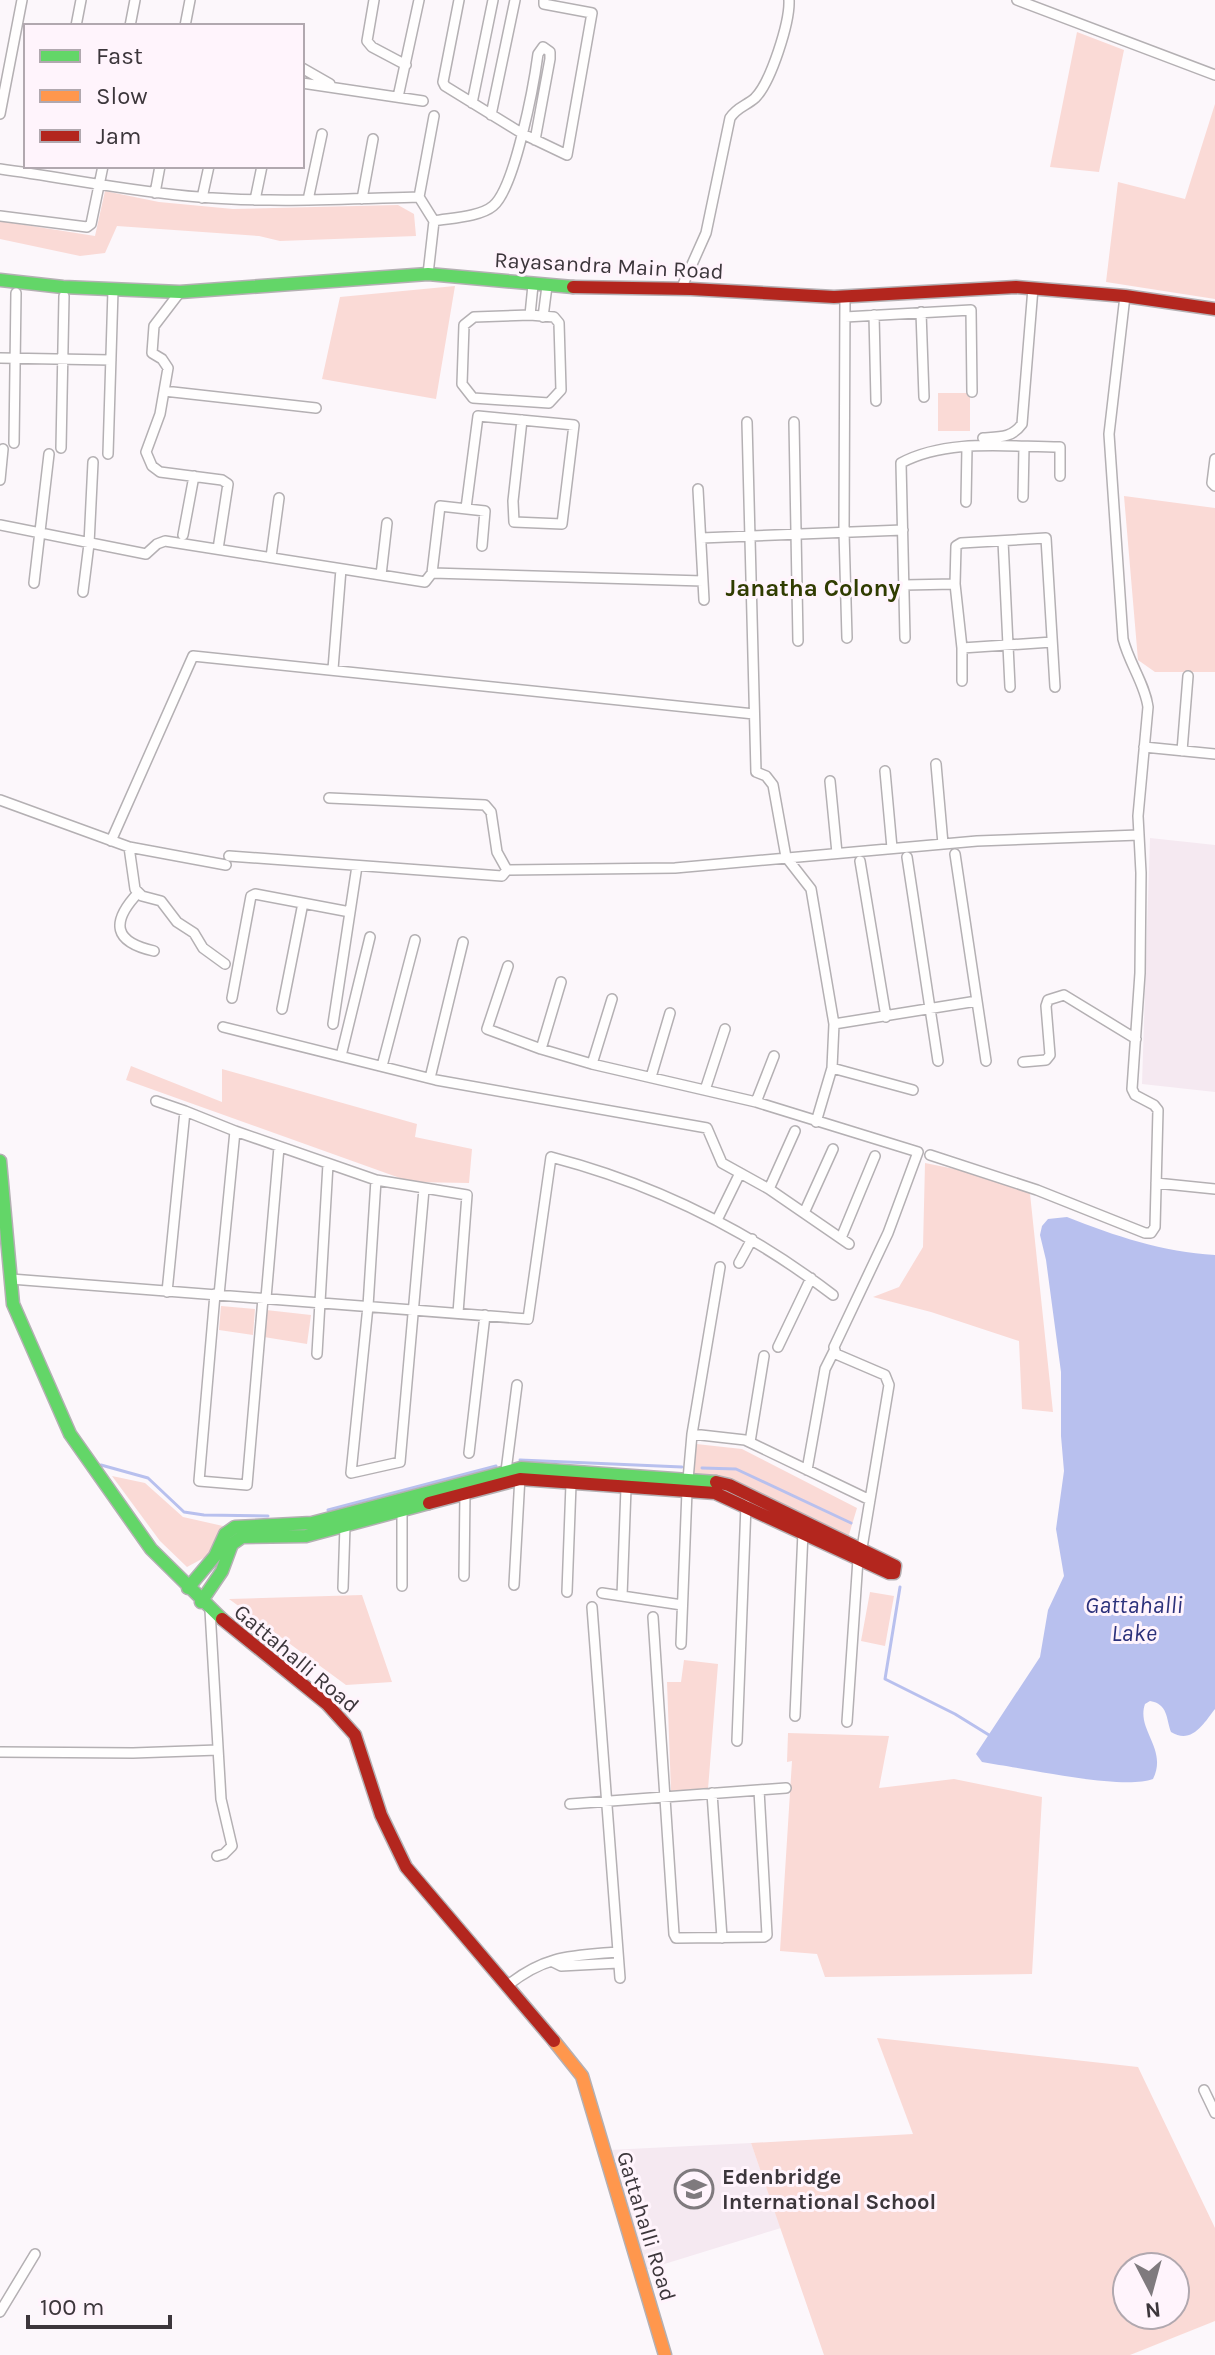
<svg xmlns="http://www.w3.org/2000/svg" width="1215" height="2355" font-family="Karla,sans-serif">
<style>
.built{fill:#f5e9f1}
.green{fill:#fadad6;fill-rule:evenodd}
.water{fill:#b8c0ee}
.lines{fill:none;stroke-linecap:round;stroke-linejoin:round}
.stream{stroke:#b8c0ee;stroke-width:3}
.street-casing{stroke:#b4b0b3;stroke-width:12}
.fast-casing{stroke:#b4b0b3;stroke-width:15}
.slow-casing{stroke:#b4b0b3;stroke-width:15}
.jam-casing{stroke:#b4b0b3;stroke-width:15}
.street{stroke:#fffefe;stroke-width:9}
.fast{stroke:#63d668;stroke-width:12}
.slow{stroke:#ff974d;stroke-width:12}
.jam{stroke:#b3261e;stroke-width:12}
.labels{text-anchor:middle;stroke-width:6;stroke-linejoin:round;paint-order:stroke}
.street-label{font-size:22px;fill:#3c363b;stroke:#fff4fc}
.poi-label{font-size:22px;font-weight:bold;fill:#3c363b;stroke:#fff4fc;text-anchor:start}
.neighbourhood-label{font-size:24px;font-weight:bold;fill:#303c01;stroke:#fff4fc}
.water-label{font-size:24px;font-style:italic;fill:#2c317b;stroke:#fff4fc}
</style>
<rect width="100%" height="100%" fill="#fcf7fb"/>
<path class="built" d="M1150 838 1215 845V1092L1142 1084Z
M751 2143 781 2228 645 2270 609 2150Z"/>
<path class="green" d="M1077 32 1124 50 1099 172 1050 167Z
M1215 104V299L1106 282 1118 182 1185 199Z
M105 191 159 202 233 209 398 205 414 214 416 236 280 241 259 236 117 226 105 253 80 256 0 239V221L95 236Z
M455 286 436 399 322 379 340 297Z
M938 393H970V431H938Z
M1124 496 1215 508V672H1155L1138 660Z
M131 1066 222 1102V1069L417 1124 415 1137 472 1149 469 1183 411 1182 126 1080Z
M925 1163 1029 1184 1053 1412 1022 1409 1019 1341 931 1312 873 1297 899 1287 923 1247Z
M221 1306 255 1309 253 1335 219 1330Z
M266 1310 311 1315 307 1344 264 1337Z
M696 1444 742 1449 857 1508 848 1538 728 1478 693 1477Z
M112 1476 145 1483 183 1517 223 1526 213 1553 187 1567 160 1541Z
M870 1592 894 1596 885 1646 861 1641Z
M362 1595 392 1682 346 1685 229 1599Z
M684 1660 718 1664 708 1789 671 1791 667 1682H681Z
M788 1733 889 1736 879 1788 954 1779 1042 1797 1032 1974 825 1977 817 1954 780 1951 792 1761 787 1762Z
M877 2038 1138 2067 1215 2228V2321L1130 2355H824L751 2143 913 2134ZM1127 2267H1175V2315H1127Z"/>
<path class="water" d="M1067 1217C1115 1236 1163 1252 1215 1255V1709C1204 1723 1192 1745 1171 1732 1166 1718 1168 1704 1150 1701L1145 1704C1136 1730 1168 1749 1153 1779 1124 1790 1034 1770 999 1765L982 1762 976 1754 1040 1657 1048 1610 1064 1576 1056 1529 1064 1471 1061 1436V1372L1046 1260 1040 1235 1042 1226 1048 1219Z"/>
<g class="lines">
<path class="stream" d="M520 1460 682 1467
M101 1465 148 1478 184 1512 204 1515 268 1516
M702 1468 736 1469 851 1523
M328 1510 496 1466
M900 1587 885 1679 955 1714 989 1735"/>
<defs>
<path id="street" d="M374 0 367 41 372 47 406 65
M459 0 443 82 445 86 523 134 567 155 592 13 544 4V0
M1017 0 1215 75
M76 26 81 0
M130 26 135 0
M185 26 190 0
M302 68 330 84
M302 83 423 101
M398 97 419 0
M472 103 493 0
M0 114 22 0
M491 115 515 0
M0 169C67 178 132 192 199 197 272 203 346 199 419 197L434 116
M155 193 160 166
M419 197 434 221
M202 198 209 166
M362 199 373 139
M255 200 262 166
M308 200 322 134
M0 216 87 227 91 224 103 166
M428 274 434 221C450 218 480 217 493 206 515 188 534 84 538 54L543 47 550 52V59L535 140
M681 289 706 233 730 118C737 107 746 106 755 98 771 82 790 22 789 0
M180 292 154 326 152 353 162 359 168 368 160 414 146 452 152 466 160 472 222 480 228 484 218 549
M845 296 844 532 847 638
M921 312 924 397
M530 315 554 317 559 323 561 390 549 403 473 398 462 384 464 325 474 317 530 315 533 285
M874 315 876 401
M543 317 547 286
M845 317 971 310 972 392
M0 358 111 360
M164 391 316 408
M747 422 756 772 766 776 773 785 786 857 811 889 834 1024 832 1068
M794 422 798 641
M983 438C1000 437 1012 438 1022 424L1033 288
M14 443 16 293
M61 448 64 296
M108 454 113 290
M1215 459 1212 483 1215 486
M0 480 3 449
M698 489 704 600
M1023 497 1024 447
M966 502 967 447
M466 508 478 416 574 425 562 524 514 522 513 501 522 420
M0 525 146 554 157 544 165 541 425 582 432 573 703 581
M183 535 194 476
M701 538 903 530
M1003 541 1010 687
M271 557 279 498
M432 573 440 506 485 511 482 546
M381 575 387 523
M34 583 49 454
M955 584 962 648 1052 642
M904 585 955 584 956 546 961 543 1046 538 1055 687
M83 592 89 544 93 462
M905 638 901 463C948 438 1009 447 1060 447V476
M333 669 341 569
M962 681V648
M1144 747 1215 754
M1182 751 1188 676
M936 764 943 844
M885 771 892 848
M830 781 837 853
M329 798 485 805 491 812 497 852 507 870
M0 800 129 847 226 865
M111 841 193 656 754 714
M129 847 135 889 142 896 161 901 177 922 194 933 203 948 225 964
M229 856 502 876 507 870 675 868 977 841 1139 835
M907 857 938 1061
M860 861 886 1017
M138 893C110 923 114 942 154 951
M508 966 487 1029 541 1049 592 1064 756 1102 918 1152 888 1233 834 1347 836 1354 885 1375 889 1385 862 1548
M232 998 251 896 255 894 350 912
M977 1001 986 1061
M282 1009 303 903
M333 1024 357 866
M834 1024 977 1001 955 854
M223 1027 436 1080 707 1128 722 1163 769 1189 849 1244
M541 1049 561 982
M341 1056 370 937
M1023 1062 1046 1060 1050 1055 1046 1006 1048 1000 1064 995 1136 1039
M592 1064 612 999
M382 1066 415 940
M651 1077 670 1013
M430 1078 463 942
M705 1090 725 1029
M156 1101 185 1111
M756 1102 774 1056
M816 1122 832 1068 913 1090
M930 1155 1037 1190 1145 1233H1151L1155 1227 1158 1110 1154 1105 1135 1095 1132 1089 1140 973 1141 873 1138 816 1148 707C1145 684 1129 663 1123 639L1109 434 1125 296
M376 1180 368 1306 351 1473 400 1462 424 1189
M1156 1183 1215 1189
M769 1189 795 1131
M804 1213 833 1149
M717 1220 740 1173
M841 1238 875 1156
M739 1263 752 1239
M11 1279 528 1319 551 1157C655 1184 748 1230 833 1295
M167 1292 185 1111 235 1131
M215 1294 199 1481 247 1485 263 1298
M219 1295 235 1131 376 1180 467 1195 458 1313
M266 1298 279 1147
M778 1347 811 1278
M317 1354 328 1164
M692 1434 745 1440 870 1500
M750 1442 764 1356
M469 1453 485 1315
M807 1470 825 1369 834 1351
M506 1471 517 1385
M402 1510V1586
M464 1576 465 1493
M514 1585 520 1476
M343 1588 345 1526
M567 1592 571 1484
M602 1593 682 1605
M622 1596 626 1488
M592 1607 620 1978
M210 1610 221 1799 232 1846 224 1854 217 1856
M653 1617 674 1934 676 1938 764 1937 767 1935 759 1790
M681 1644 687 1491 692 1434 720 1267
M795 1716 803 1532
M847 1722 858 1559
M737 1741 746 1505
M0 1752 133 1753 218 1750
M712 1793 722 1938
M570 1804 786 1788
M553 1962 561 1966 618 1963
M508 1985C546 1955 571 1956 617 1952
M1204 2090 1215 2113
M0 2312 35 2254"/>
<path id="fast" d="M0 280 63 287 180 292 428 274 573 287
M0 1161 13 1304 70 1434 151 1549 222 1619
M188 1588 215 1556 225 1534 235 1527 312 1523 521 1468 716 1482
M201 1602 222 1571 232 1544 242 1537 306 1536 429 1503"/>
<path id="slow" d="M554 2041 582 2076 665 2355"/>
<path id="jam" d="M573 287 691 289 834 297 1016 287 1125 296 1215 309
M429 1503 520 1479 715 1493 889 1573H894L895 1566 729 1485 716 1482
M222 1619 327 1704 355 1735 381 1815 406 1867 554 2041"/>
</defs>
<use href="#street" class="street-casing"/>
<use href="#fast" class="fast-casing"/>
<use href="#slow" class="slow-casing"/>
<use href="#jam" class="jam-casing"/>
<use href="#street" class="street"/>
<use href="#fast" class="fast"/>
<use href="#slow" class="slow"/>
<use href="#jam" class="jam"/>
</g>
<defs>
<symbol id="school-ring" viewBox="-11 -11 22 22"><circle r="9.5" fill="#fff4fc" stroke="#7f7a7e" stroke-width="1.5"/><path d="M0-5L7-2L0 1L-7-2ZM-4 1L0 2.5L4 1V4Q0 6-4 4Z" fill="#7f7a7e"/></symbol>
</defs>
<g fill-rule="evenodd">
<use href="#school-ring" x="672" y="2167" width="44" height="44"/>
</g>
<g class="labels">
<g class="street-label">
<text transform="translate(609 265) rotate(3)" y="8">Rayasandra Main Road</text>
<text transform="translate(297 1658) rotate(40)" y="8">Gattahalli Road</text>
<text transform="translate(647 2226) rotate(73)" y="8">Gattahalli Road</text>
</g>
<g class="poi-label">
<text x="722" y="2184">Edenbridge<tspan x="722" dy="25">International School</tspan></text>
</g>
<g class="neighbourhood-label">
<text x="813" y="596">Janatha Colony</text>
</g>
<g class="water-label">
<text x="1134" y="1613">Gattahalli<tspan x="1134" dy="28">Lake</tspan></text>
</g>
</g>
<rect x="24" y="24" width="280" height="144" fill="#fff4fc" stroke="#b1a8af" stroke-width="2"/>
<rect x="40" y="50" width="40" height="12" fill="#63d668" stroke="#b1a8af" stroke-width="2"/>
<text x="96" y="64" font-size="24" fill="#3c363b">Fast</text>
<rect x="40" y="90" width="40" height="12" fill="#ff974d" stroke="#b1a8af" stroke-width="2"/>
<text x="96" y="104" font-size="24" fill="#3c363b">Slow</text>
<rect x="40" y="130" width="40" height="12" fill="#b3261e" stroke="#b1a8af" stroke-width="2"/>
<text x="96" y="144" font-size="24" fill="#3c363b">Jam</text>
<g transform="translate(1151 2291) rotate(174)"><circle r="38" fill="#fff4fc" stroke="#b1a8af" stroke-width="2"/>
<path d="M0-6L14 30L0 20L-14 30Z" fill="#7f7a7e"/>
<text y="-12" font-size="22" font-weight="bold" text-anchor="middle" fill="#3c363b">N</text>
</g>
<path d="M28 2315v12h142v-12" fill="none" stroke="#3c363b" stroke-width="4"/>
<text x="40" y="2315" font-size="24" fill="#3c363b" stroke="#fff4fc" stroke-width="6" paint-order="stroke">100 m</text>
</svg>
